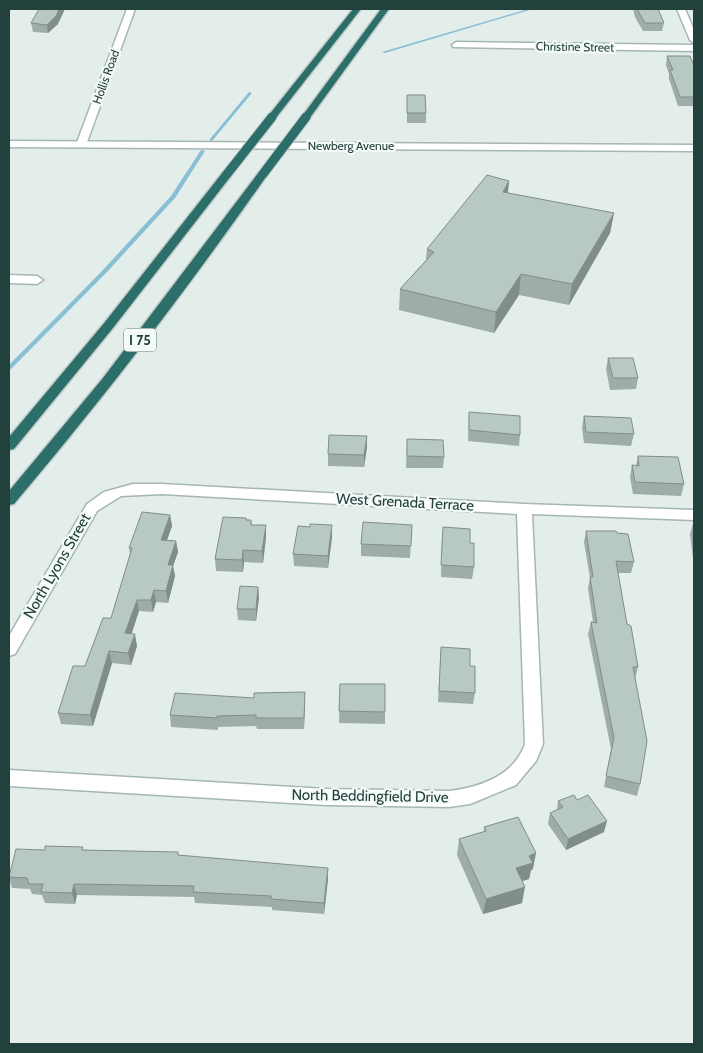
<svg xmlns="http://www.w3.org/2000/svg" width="703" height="1053" font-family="Cabin,sans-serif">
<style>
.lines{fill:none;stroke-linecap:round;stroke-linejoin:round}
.stream{fill:#89bfd5;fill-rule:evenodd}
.minor-casing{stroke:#a5b6b3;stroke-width:3}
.tertiary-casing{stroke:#a5b6b3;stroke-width:3}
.motorway-casing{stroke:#c1cac8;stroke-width:3}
.minor{fill:#fff;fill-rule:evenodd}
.tertiary{fill:#fff;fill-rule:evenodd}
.motorway{fill:#2c6e6a;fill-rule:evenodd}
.motorway-bridge-casing{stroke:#c1cac8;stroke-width:11;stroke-linecap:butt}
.motorway-bridge{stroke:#2c6e6a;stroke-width:9}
.wall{fill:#9eada9}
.shaded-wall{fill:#818d89}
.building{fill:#b8c9c4;stroke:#818d89}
.labels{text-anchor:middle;stroke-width:4.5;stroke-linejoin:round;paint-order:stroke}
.far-street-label{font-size:12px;fill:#22403c;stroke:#f4faf8}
.shield{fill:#f4faf8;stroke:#617874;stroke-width:1}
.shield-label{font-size:14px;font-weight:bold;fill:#22403c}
.street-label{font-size:15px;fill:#22403c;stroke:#f4faf8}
</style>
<rect width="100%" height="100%" fill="#e3eeeb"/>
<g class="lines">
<path class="stream" d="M528 9H533L385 53 382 52Z
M249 92 252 93 212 141H210V139Z
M201 150 205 151 175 198 106 273 11 369 9 370V365L102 271 171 196Z"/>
<defs>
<path id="minor" d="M127 9H135L86 145 85 147H77L76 145Z
M677 9H685L694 30V43L690 40Z
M456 42 694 45V51L453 47 452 45Z
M9 275 37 276 43 280 37 284 9 283Z
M133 484H162L524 504 694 510V520L532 514 543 744 536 761 516 785 470 804 449 807 326 805 9 786V770L326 789 449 791C480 787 514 776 525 744L517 514 162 494 121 496 97 511 15 654 9 656V636L87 504 104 492Z"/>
<path id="tertiary" d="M9 141 694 145V151L9 147Z"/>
<path id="motorway" d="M353 9H361L275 119H269V115Z
M381 9H389L309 119H303V115Z
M227 171 231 172 232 174 231 176 113 328 14 449 9 450V437L105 322 223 172Z
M263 171 268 174C189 287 104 398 14 504L9 505V491L103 378 259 172Z"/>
</defs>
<use href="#minor" class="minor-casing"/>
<use href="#tertiary" class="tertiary-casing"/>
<use href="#motorway" class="motorway-casing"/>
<use href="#minor" class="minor"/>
<use href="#tertiary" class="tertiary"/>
<use href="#motorway" class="motorway"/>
<defs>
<path id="motorway-bridge" d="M227 174 272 117
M263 174 306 117"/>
</defs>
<use href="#motorway-bridge" class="motorway-bridge-casing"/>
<use href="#motorway-bridge" class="motorway-bridge"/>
</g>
<path class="wall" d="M633 9H658L664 23 662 31H643L635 17Z
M31 23 58 24 48 33 33 32Z
M667 56 694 66V106H678L669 79V74L666 65Z
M407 95 426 113V123H407Z
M509 181 508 193 614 213 610 233 569 305 519 295 494 333 399 310 400 289 426 260 427 249Z
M608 358 638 378 636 389 610 390 606 369Z
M469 412 520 435 519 446 468 441Z
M584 416 634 434 631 446 584 443 582 427Z
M367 436V447L364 467 328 466V454Z
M407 439 444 457 443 468H406Z
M638 456 684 484 681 496 633 494 630 477 632 465H636Z
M170 515 172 526 167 540 176 541 178 552 173 566 175 576 168 603 156 602 153 612 139 611 131 634 137 646 131 665 112 663 93 726 61 724 58 713 85 666 111 618 130 555 129 548Z
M246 518 247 520H251L252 525 266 537 263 563 244 562 243 572 216 571 215 559Z
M693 523H694V559H693L690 534Z
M412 525 410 558 361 556V544Z
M586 531 617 533 634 562 631 573H618L627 624 638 667 635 679 640 784 637 796 604 787 611 749 588 634 591 622H593L588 588 590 578 584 542Z
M332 537 328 568 294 566 293 554Z
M442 539 470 543 474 567 472 579 441 577Z
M258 587 259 598 256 621 238 620 237 609Z
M441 647 470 666 475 693 473 704 438 702Z
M340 684 385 712V724L339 723Z
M305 692 304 729H257L256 726 218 727V730L171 727 170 715 254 698Z
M558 801 604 832 566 850 548 824 550 813 557 810Z
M484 827 533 869 531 870 529 879 522 881V903L483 914 457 855 459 839 484 832Z
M45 850H83L179 855 328 879 324 914 272 910V907L195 903 194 897 77 895 75 904 45 903 42 895 32 894 30 889 12 888 9 878V876Z"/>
<path class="shaded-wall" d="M59 9H65L58 24 48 33 47 25Z
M509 181 507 200 503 192Z
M614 213 610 233 569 305 572 284Z
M521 274 519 295 494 333 496 312Z
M367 436V447L364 467V455Z
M170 515 172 526 163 551 161 540Z
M266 525V537L263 563 262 551Z
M332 525V537L328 568V556Z
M176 541 178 552 173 566 175 576 168 603 166 591 168 565Z
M243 550 244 562 243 572 242 560Z
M258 587 259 598 256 621V609Z
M154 590 156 602 153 612 151 600Z
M137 600 139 611 128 645 125 633Z
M135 634 137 646 131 665 128 653Z
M109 651 112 663 93 726 90 715Z
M305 692V704L304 729V718Z
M607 821 604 832 566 850 568 839Z
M536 853 533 869 531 870 529 879 513 884 516 868 529 856Z
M328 868V879L324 914V903Z
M74 884 77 895 75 904 72 893Z
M525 887 522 903 483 914 486 899Z"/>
<path class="building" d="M39 9H59L56 16 47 25 31 23Z
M637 9H658L664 23H645Z
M667 56H690L694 66V97H680L670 70H673Z
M407 95H425L426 113H407Z
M487 175 509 181 503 192 614 213 572 284 521 274 496 312 400 289 434 252 427 249Z
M608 358H633L638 378H613Z
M469 412 520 416V435L469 430Z
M584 416 631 418 634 434 586 432Z
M329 435 367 436 364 455 328 454Z
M407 439 443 440 444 457 407 456Z
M638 456 678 457 684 484 635 482 632 465 639 466Z
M142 512 170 515 161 540 176 541 168 565H173L166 591 154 590 151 600H137L125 633 135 634 128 653 109 651 90 715 58 713 73 666H85L103 618H111L132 548H129Z
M223 517 246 518V520H251V525H266L262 551 243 550 242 560 215 559Z
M363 522 412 525 411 546 361 544Z
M310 524 332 525 328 556 293 554 298 526 310 527Z
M443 527 470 529V543H474V567L441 565Z
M586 531H616L617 533 628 534 634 562 616 561 627 624 631 626 638 667H633L647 741 640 784 606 776 614 738 591 622 597 623 590 577H593Z
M240 586 258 587 256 609H237Z
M441 647 470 649V666H475V693L439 691Z
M340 684H385V712L339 711Z
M305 692 304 718H256V715L217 716V718L170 715 175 693 254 698V693Z
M574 795 577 800 588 795 607 821 568 839 550 813 563 807 558 801Z
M518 817 536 853 529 856 533 863 516 868 525 887 486 899 459 839 486 831 484 827Z
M45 846 83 847 82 850 178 852V855L328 868 324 903 271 899V896L193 892 194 886 74 884 72 893 41 892 43 884H29L27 878 9 877 16 849 45 850Z"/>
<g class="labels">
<g class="far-street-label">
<text transform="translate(575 47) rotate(1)" y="4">Christine Street</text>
<text transform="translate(106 77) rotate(-70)" y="4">Hollis Road</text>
<text x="351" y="150">Newberg Avenue</text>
</g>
<rect class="shield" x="124" y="328.5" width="32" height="23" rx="4"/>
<g class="shield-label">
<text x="140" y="345">I 75</text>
</g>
<g class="street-label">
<text transform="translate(405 502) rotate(3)" y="5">West Grenada Terrace</text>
<text transform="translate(57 566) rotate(-60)" y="5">North Lyons Street</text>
<text transform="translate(370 796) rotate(1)" y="5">North Beddingfield Drive</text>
</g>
</g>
<rect width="703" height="1053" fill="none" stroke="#22403c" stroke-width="20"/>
</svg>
